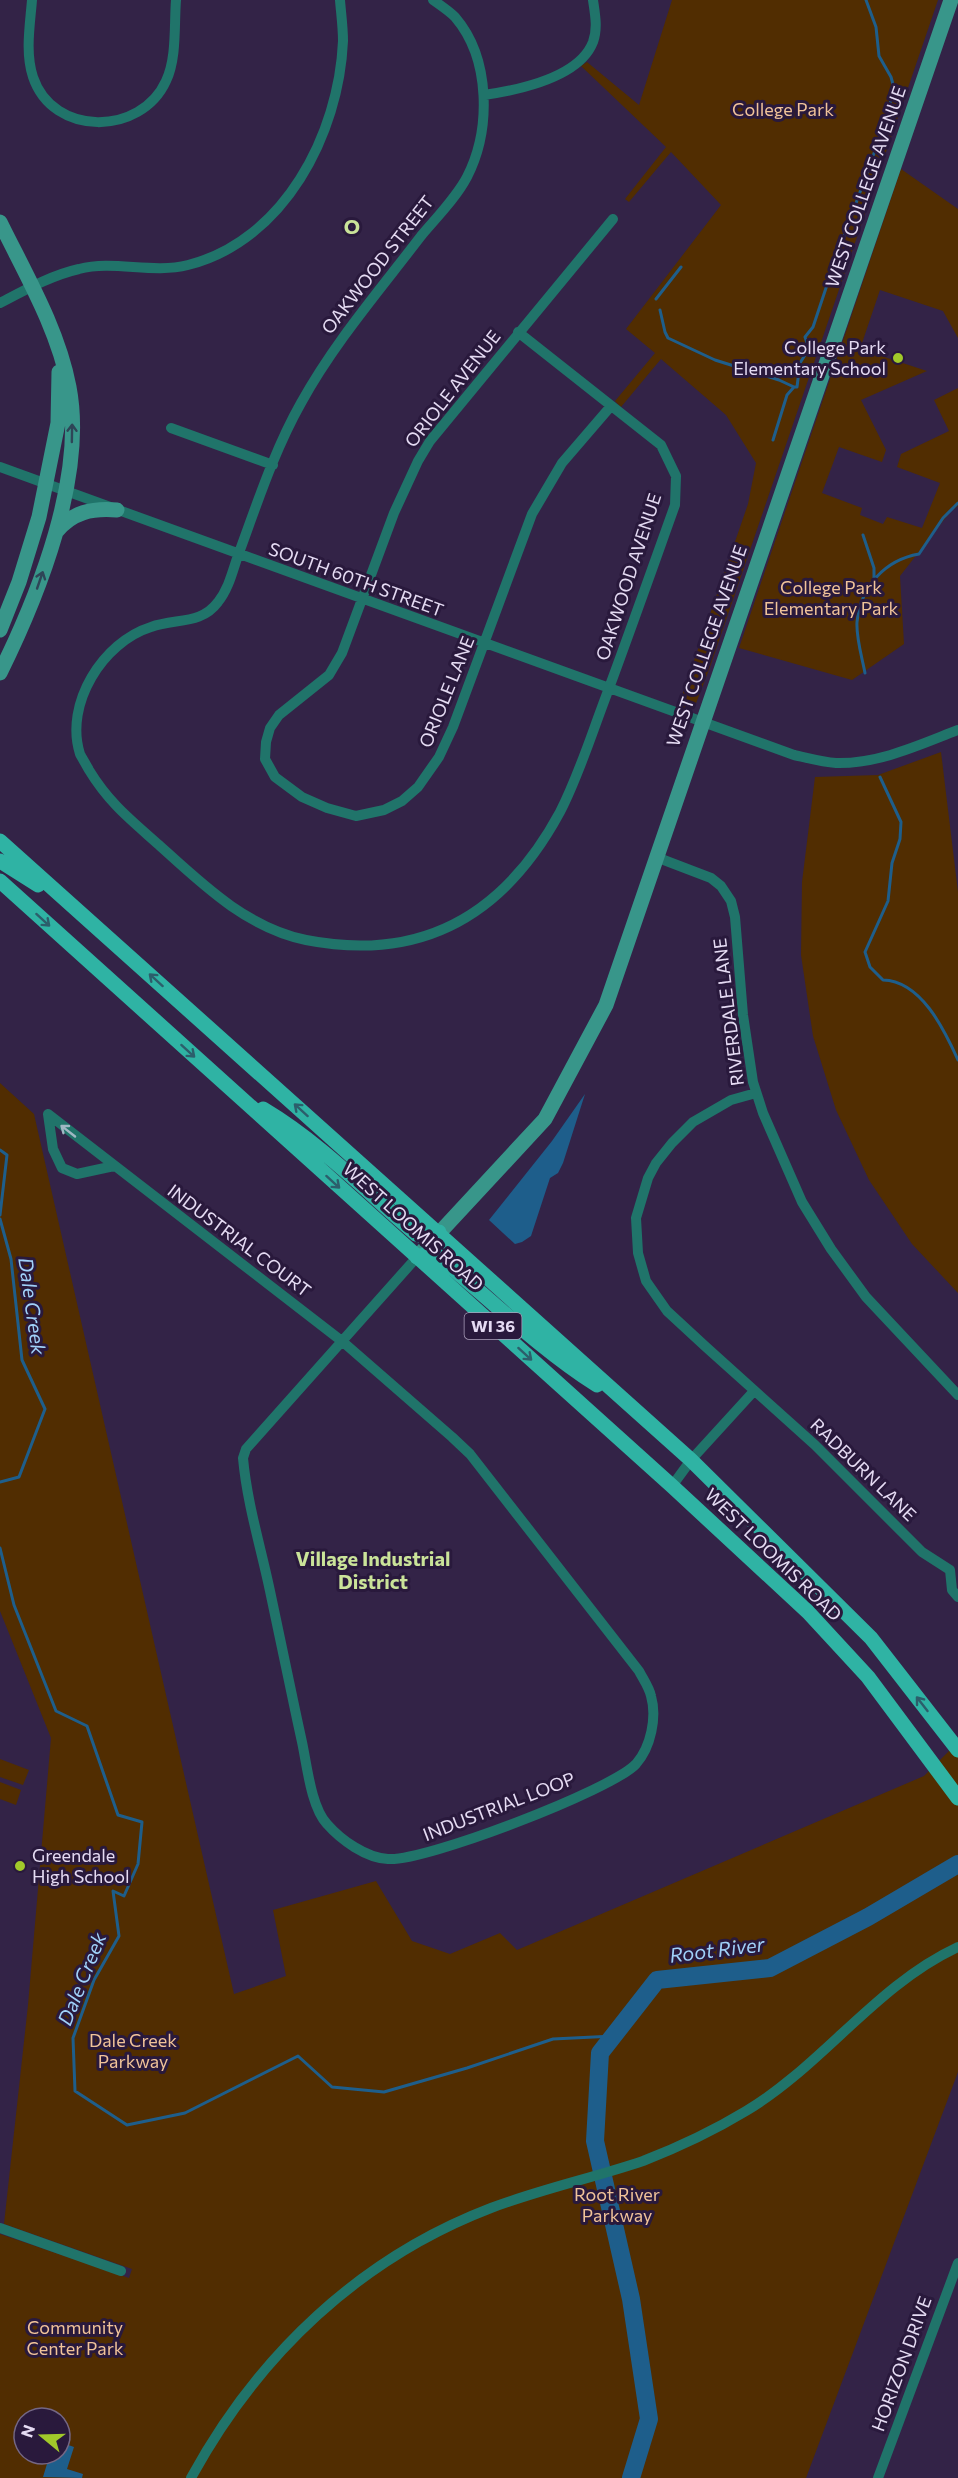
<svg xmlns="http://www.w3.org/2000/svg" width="958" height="2478" font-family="Commissioner,sans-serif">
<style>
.green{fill:#512d01;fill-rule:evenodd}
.water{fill:#1e5e8b}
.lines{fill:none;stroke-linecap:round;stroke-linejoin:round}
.stream{stroke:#1e5e8b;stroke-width:3}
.river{stroke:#1e5e8b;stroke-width:18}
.street{stroke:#20746a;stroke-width:10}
.secondary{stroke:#38968a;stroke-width:15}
.primary{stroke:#2fb3a4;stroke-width:15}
.oneway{stroke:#2e4557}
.oneway2{stroke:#2c5e6b}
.oneway3{stroke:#a0b7c3}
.poi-dot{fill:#a1c92a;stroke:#29193c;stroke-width:2}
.labels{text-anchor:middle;stroke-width:6;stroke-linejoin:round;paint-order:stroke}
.shield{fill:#29193c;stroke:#ada1bc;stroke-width:1.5}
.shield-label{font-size:16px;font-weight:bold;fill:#e5dbf3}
.park-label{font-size:18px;fill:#f1c399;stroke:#29193c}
.street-label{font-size:18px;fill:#e5dbf3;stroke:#29193c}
.poi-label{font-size:18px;fill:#e5dbf3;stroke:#29193c;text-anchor:end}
.neighbourhood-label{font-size:20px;font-weight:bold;fill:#cae399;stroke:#29193c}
.water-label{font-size:20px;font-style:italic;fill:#a0d1f9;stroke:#29193c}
</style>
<rect width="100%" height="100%" fill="#332347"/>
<path class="green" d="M672 0H938L710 667 695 706 686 710 678 707 748 504 756 463 726 415 661 359 621 407 615 401 655 353 626 329 721 205 671 152 629 202 625 199 666 147 581 66 587 62 639 105Z
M901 169 958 209V338L943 311 880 290 860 349 927 371 861 400 886 450 882 462 839 447 822 493 862 508 860 515 883 524 887 517 922 528 940 483 897 467 901 454 949 431 934 400 958 388V506L951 511 900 576 904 644 852 680 739 648Z
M941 752 958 892V1293L912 1244 869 1180 836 1110 813 1036 801 955 802 882 815 777 878 775Z
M0 1083 34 1114 234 1994 286 1976 273 1910 376 1881 412 1941 450 1954 500 1933 517 1950 924 1776 958 1742V2072L806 2478H0V2234L129 2278 132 2269 4 2224 28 2005 51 1738 0 1611ZM24 2418H60V2454H24Z
M0 1759 29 1770 23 1785 0 1777Z
M0 1782 21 1790 16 1805 0 1799Z"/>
<path class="water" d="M585 1094 563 1163 558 1173 550 1178 531 1236 522 1242 515 1244 489 1220 552 1141Z
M60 2442 74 2447 67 2469 83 2474 82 2478 43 2477 50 2454H60Z"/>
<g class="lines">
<path class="stream" d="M834 264 885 123 894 88 891 77 879 56 876 27 866 0
M656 299 681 267
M660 310 665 332 668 338 715 360 779 380 794 387
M773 440 787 395 794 387H797L800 363 805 355 804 350 808 346 805 337 813 327 829 279
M863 535 874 568V579
M865 673C862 657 856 638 857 622 861 586 885 560 919 554L943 518 958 503
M880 777 901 822 900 839 892 863 888 901 865 952 870 967 883 980C921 981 944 1029 958 1060
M0 1150 7 1155 0 1215
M0 1219 11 1259 22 1360 45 1409 19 1477 0 1482
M0 1548 14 1605 56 1711 87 1726 118 1815 142 1822 138 1864 124 1896 113 1891 119 1936 94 1980 73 2038 75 2091 127 2125 185 2113 298 2056 332 2087 384 2092 467 2068 553 2039 614 2036"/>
<path class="river" d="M631 2478 649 2419 631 2299 595 2141 600 2053 657 1980 770 1968 868 1917 958 1864"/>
<path class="street" d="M32 0C30 25 25 53 33 77 53 137 141 136 166 81 177 58 174 25 176 0
M433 0C440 5 449 11 455 17 491 59 491 130 467 177 456 198 436 218 421 236 379 291 334 343 301 403 275 449 258 501 240 550 233 568 230 587 218 602 201 625 176 618 151 627 103 642 64 704 80 754 81 756 88 768 89 770 109 803 131 820 159 845 202 884 247 928 306 940 423 963 505 914 560 812 577 779 589 742 602 707 627 640 651 572 675 505L676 476 661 445 518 332
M484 95C518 90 579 78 593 42 598 28 595 14 593 0
M0 303C25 290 52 275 79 269 114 260 152 274 188 265 284 241 339 134 343 41 343 27 341 13 340 0
M611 406 562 463 532 514 453 727 439 757 418 787 402 801 384 810 356 816 327 808 302 797 275 777 265 759 266 742 270 728 279 715 329 675 342 653 394 513 418 461 430 441 613 219
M171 428 273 465
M0 467 794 755C808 758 822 762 836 763 879 764 919 745 958 730
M656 857 711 878 721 886 731 901 735 917 743 1015 753 1082 763 1113 802 1202 831 1249 866 1297 958 1395
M756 1093 731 1100 693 1122 672 1143 656 1163 648 1178 636 1218 638 1253 646 1281 667 1311 706 1347 815 1445 922 1552 950 1570
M114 1166 77 1174 62 1168 53 1149 48 1114 343 1342 452 1437 470 1454 639 1671C643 1679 649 1687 651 1696 657 1717 651 1747 636 1764 612 1790 424 1862 388 1859 366 1858 341 1840 327 1824 311 1807 307 1765 302 1742 291 1692 281 1642 270 1591 261 1548 247 1503 243 1458L246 1449 417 1257
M672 1486 691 1460 754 1391
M950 1570 952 1590 958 1597
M0 2228 121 2271
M191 2478C258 2355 360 2258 491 2208 541 2189 593 2178 643 2161 679 2147 713 2131 746 2111 823 2065 876 1985 958 1947
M878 2478 958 2263"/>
<path class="secondary" d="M0 222C26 275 58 329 69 387 86 476 39 594 0 673
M56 532C72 512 92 508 117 510
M0 630 19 582 39 517 58 423 59 372
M417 1257 545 1119 606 1005 951 0"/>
<path class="primary" d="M0 841 691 1460 871 1638 958 1750
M0 861 38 885
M0 881 672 1486 808 1612 868 1677 958 1798
M263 1109C320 1143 366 1191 416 1234L423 1236 439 1232
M417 1257 428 1254 438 1256C491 1300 539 1348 597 1385"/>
</g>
<defs><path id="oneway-shaft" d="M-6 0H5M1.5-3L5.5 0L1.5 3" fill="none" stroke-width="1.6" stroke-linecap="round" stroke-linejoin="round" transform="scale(1.5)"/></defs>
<g class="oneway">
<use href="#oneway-shaft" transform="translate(72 433) rotate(-89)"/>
<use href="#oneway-shaft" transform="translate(40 580) rotate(-71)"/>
</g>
<g class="oneway2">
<use href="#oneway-shaft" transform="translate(43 920) rotate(42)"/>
<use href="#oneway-shaft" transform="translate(156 980) rotate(-138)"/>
<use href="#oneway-shaft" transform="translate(188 1051) rotate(42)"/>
<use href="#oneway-shaft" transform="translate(301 1110) rotate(-138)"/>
<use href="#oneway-shaft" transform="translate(333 1182) rotate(42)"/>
<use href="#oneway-shaft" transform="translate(525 1354) rotate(42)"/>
<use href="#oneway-shaft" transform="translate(922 1704) rotate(-128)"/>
</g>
<use class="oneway3" href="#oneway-shaft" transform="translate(68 1131) rotate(-142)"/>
<g class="poi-dot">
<circle cx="898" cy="358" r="6"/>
<circle cx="20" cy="1866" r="6"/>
</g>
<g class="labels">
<rect class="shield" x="464.5" y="1313" width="57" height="26" rx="4.5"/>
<g class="shield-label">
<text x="493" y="1332">WI 36</text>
</g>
<g class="park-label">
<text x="783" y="116">College Park</text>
<text x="831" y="594">College Park<tspan x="831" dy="21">Elementary Park</tspan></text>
<text x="133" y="2047">Dale Creek<tspan x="133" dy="21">Parkway</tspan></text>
<text x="617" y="2201">Root River<tspan x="617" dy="21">Parkway</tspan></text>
<text x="75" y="2334">Community<tspan x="75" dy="21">Center Park</tspan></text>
</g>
<g class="street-label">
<text transform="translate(866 187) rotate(-71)" y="6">WEST COLLEGE AVENUE</text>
<text transform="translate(378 265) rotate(-52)" y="6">OAKWOOD STREET</text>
<text transform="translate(453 389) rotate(-52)" y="6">ORIOLE AVENUE</text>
<text transform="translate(629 577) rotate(-72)" y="6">OAKWOOD AVENUE</text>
<text transform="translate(356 580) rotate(20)" y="6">SOUTH 60TH STREET</text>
<text transform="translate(707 646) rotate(-71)" y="6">WEST COLLEGE AVENUE</text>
<text transform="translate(447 692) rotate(-68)" y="6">ORIOLE LANE</text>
<text transform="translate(729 1012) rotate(-97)" y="6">RIVERDALE LANE</text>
<text transform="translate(413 1227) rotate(42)" y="6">WEST LOOMIS ROAD</text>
<text transform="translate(239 1241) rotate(37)" y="6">INDUSTRIAL COURT</text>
<text transform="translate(863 1470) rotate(44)" y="6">RADBURN LANE</text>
<text transform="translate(773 1555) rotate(44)" y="6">WEST LOOMIS ROAD</text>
<text transform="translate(499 1807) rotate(-21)" y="6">INDUSTRIAL LOOP</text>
<text transform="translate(902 2364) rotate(-70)" y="6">HORIZON DRIVE</text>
</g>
<g class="poi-label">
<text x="886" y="354">College Park<tspan x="886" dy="21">Elementary School</tspan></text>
<text x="32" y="1862" text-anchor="start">Greendale<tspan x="32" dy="21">High School</tspan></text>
</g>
<g class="neighbourhood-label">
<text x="352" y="234">O</text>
<text x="373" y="1566">Village Industrial<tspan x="373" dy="23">District</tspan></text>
</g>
<g class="water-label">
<text transform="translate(32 1306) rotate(82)" y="7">Dale Creek</text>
<text transform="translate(717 1950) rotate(-7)" y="7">Root River</text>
<text transform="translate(82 1979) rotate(-68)" y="7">Dale Creek</text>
</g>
</g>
<g transform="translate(42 2436) rotate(289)"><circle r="28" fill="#29193c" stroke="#746785" stroke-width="1.5"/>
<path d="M0-4.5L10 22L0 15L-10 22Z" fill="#a1c92a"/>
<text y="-9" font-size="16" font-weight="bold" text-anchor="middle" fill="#e5dbf3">N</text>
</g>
</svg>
